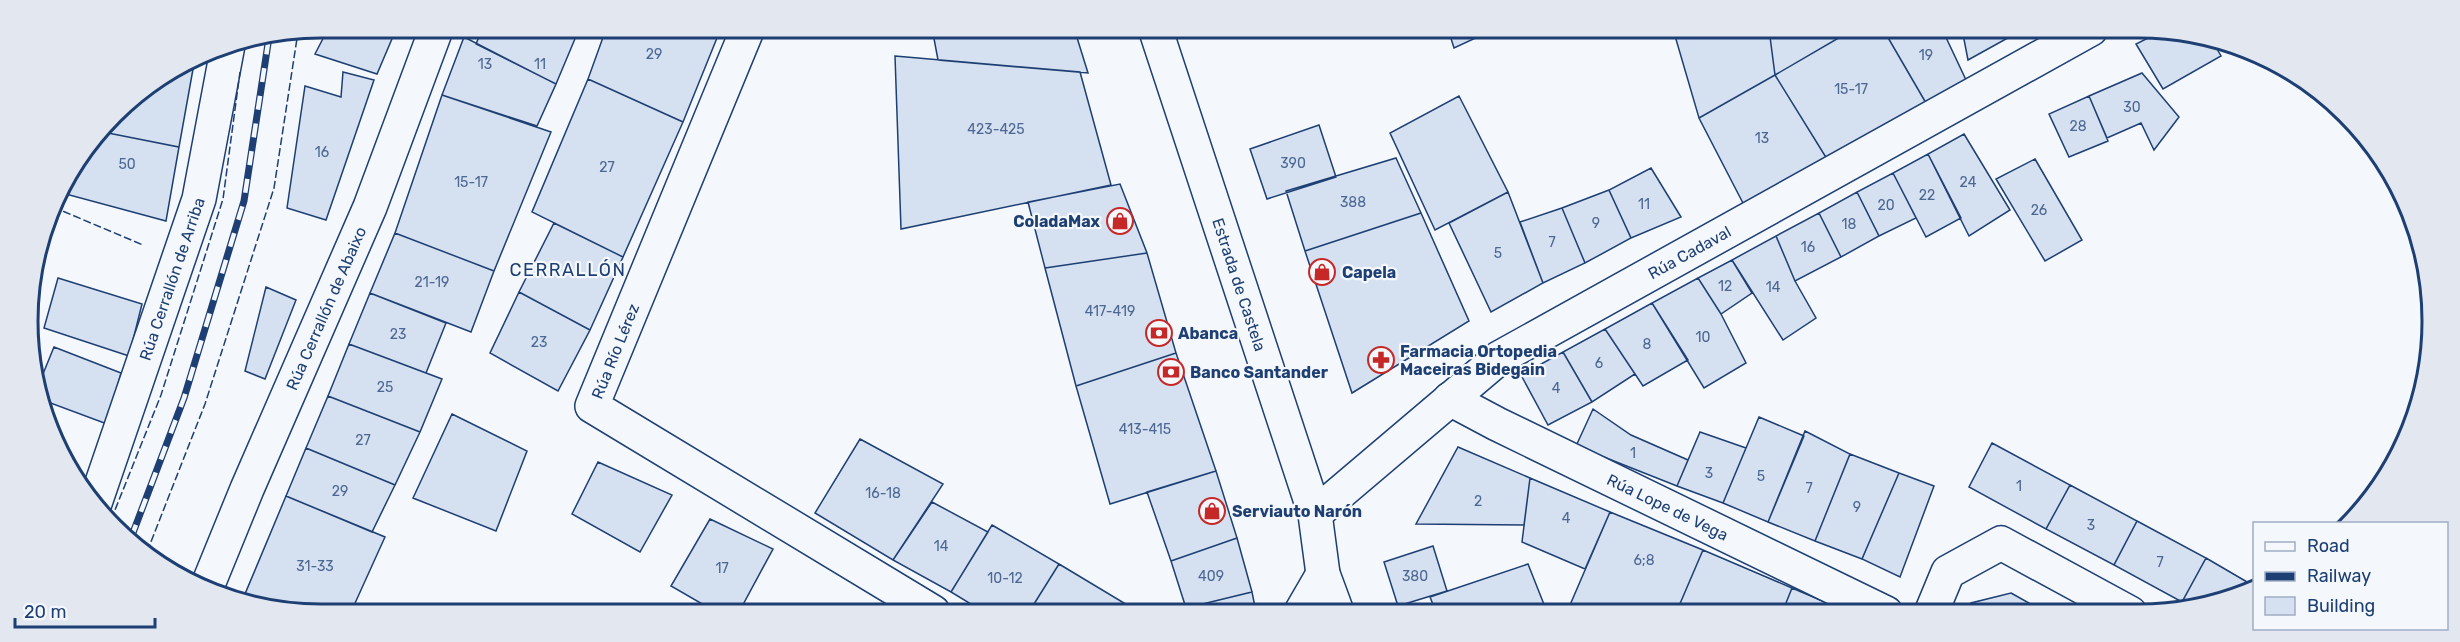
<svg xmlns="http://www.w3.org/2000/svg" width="2460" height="642" font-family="Rubik,sans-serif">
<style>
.building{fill:#d5e0f0;stroke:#1d3f73;stroke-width:1.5}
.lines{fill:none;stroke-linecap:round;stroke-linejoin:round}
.minor-casing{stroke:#1d3f73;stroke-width:36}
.major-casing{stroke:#1d3f73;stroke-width:36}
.minor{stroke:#f4f7fb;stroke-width:33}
.major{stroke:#f4f7fb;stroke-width:33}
.rail-casing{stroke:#1d3f73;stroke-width:7}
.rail{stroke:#f4f7fb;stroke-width:4.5;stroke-dasharray:14;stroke-linecap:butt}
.fence{stroke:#1d3f73;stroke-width:1.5;stroke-dasharray:8 3;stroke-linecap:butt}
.labels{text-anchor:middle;stroke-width:4.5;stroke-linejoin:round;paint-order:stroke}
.number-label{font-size:14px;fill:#4b6792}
.poi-label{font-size:16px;font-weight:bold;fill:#1d3f73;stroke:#f4f7fb;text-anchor:start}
.street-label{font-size:16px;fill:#1d3f73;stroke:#f4f7fb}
.neighbourhood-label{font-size:18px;letter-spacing:1.5px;fill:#1d3f73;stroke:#f4f7fb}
.rim{fill:none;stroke:#1d3f73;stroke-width:3}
</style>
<rect width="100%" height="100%" fill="#f4f7fb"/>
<path class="building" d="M329 27H397L377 74 315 54Z
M483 27H559L577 34 556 84 476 44Z
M605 27 721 28 683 122 588 79 606 29Z
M932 28H1074L1088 73 938 60Z
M1448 29H1495L1454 48Z
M1673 29H1769L1775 75 1699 118Z
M1769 29H1854L1775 75Z
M1854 29H1883L1926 103 1827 159 1775 75Z
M1883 29H1942L1966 80 1926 103Z
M1962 29H2024L1968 60Z
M2164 30H2178L2213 42 2221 56 2163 89 2136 44Z
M464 37 556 84 537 126 442 95Z
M895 56 1080 72 1111 185 901 229Z
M195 58 179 147 103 132 127 100Z
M343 72 374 80 326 220 287 208 305 86 341 97Z
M2142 73 2179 117 2154 150 2141 123 2107 138 2089 96Z
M1775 75 1827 159 1744 205 1699 118Z
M588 79 683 122 623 257 532 212Z
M442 95 551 132 494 271 395 233Z
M1459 96 1508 192 1435 230 1390 133Z
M2089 96 2108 141 2069 157 2049 114Z
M1319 125 1336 177 1267 199 1250 149Z
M103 132 179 147 166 221 62 193 64 182Z
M1964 134 2010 210 1969 236 1928 154Z
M1928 154 1961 218 1926 237 1893 173Z
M1396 158 1421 213 1305 251 1286 191Z
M2035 159 2082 240 2045 261 1996 179Z
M1651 168 1681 217 1631 238 1609 190Z
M1893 173 1916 218 1879 236 1857 192Z
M1120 184 1147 253 1045 268 1028 202Z
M1609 190 1631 238 1585 263 1562 208Z
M1508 192 1543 283 1491 312 1449 223Z
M1857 192 1879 236 1841 257 1819 213Z
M1562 208 1585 263 1543 283 1520 222Z
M1421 213 1469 321 1352 393 1305 251Z
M1819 213 1841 257 1795 281 1776 236Z
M554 223 623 257 590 330 519 292Z
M395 233 494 271 471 332 370 293Z
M1776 236 1795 281 1816 318 1783 340 1732 260Z
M1147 253 1176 353 1076 386 1045 268Z
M1732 260 1752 293 1721 314 1698 278Z
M58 278 142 304 129 356 44 328Z
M1698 278 1721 314 1746 363 1704 388 1652 303Z
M266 287 296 300 265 379 245 371Z
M519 292 590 330 558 391 490 353Z
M370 293 446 323 426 373 349 344Z
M1652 303 1688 360 1643 386 1605 329Z
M1605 329 1635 374 1592 402 1563 352Z
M349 344 442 379 420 432 328 396Z
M54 347 121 373 107 424 37 398 36 391Z
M1563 352 1592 402 1548 425 1521 375Z
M1176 353 1216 471 1110 504 1076 386Z
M328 396 420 432 395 485 306 448Z
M1593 409 1631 435 1688 460 1677 486 1576 446Z
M452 414 527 451 496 531 413 498Z
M1759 417 1804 436 1768 522 1723 503Z
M1805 431 1850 454 1815 541 1768 522Z
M1700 432 1746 448 1723 503 1677 486Z
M860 439 943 484 893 560 815 513Z
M1992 443 2070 485 2046 529 1969 487Z
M1458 447 1530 478 1524 525 1416 524Z
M306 448 395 485 372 532 286 496Z
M1850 454 1899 473 1862 559 1815 541Z
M598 462 672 495 640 552 572 514Z
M1216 471 1237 538 1171 561 1147 492Z
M1899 473 1934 486 1900 577 1862 559Z
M1530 478 1610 512 1585 569 1522 542Z
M2070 485 2137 521 2114 565 2046 529Z
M286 496 385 537 351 612H282L245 594Z
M932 502 988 532 951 592 893 560Z
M1610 512 1703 550 1676 613 1567 612Z
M710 519 773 549 739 612H716L671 586Z
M2137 521 2206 558 2182 602 2114 565Z
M992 525 1059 564 1029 612H984L951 592Z
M1237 538 1252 592 1186 608 1171 561Z
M1433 546 1447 591 1398 606 1384 562Z
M1703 550 1792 588 1782 613H1676Z
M2206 558 2254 586V589L2193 608 2182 602Z
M1059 564 1139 612H1029Z
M1528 564 1547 612H1436L1430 597Z
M1792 588 1851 613H1782Z
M1252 592 1256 612H1187L1186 608Z
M2011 593 2047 613H1967L1971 603Z
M245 594 276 610 243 599Z"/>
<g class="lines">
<defs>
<g id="minor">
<path d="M748 28 592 406 933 612"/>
<path id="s1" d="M1450 399 1497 424 1886 613"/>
<path id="s2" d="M94 506 199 199 228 45"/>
<path id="s3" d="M1315 514 1499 358 2091 29"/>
<path id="s4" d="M207 587 247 489 370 207 437 27"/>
<path d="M1301 612 1323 574"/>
<path d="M1931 613 1948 572 2001 543 2130 613"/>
</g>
<g id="major">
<path id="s5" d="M1155 28 1315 514 1323 574 1337 612"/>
</g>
</defs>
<use href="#minor" class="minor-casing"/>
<use href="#major" class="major-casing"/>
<use href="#minor" class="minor"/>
<use href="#major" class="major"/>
<defs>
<path id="rail" d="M131 538 184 398 244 201 269 37"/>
</defs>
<use href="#rail" class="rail-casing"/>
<use href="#rail" class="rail"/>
<path class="fence" d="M53 207 143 245
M111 520 161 395 223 199 240 72
M147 552 205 404 274 188 298 32"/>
</g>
<defs>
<symbol id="shop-ring" viewBox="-11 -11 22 22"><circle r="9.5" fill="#f4f7fb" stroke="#c62828" stroke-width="1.5"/><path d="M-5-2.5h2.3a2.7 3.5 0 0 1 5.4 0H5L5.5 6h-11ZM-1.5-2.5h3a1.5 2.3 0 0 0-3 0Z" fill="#c62828"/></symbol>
<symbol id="bank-ring" viewBox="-11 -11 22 22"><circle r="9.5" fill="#f4f7fb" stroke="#c62828" stroke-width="1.5"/><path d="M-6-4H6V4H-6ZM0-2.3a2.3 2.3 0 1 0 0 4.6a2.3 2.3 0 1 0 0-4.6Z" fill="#c62828"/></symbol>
<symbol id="pharmacy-ring" viewBox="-11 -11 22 22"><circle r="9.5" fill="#f4f7fb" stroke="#c62828" stroke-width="1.5"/><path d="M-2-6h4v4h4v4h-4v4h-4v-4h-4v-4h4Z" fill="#c62828"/></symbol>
</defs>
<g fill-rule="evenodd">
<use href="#shop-ring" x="1105" y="206" width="30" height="30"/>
<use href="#shop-ring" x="1307" y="257" width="30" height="30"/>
<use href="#bank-ring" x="1144" y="318" width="30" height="30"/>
<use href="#pharmacy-ring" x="1366" y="345" width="30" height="30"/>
<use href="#bank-ring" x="1156" y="357" width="30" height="30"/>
<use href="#shop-ring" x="1197" y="496" width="30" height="30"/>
</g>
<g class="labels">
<g class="number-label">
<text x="654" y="59">29</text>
<text x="1926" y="60">19</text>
<text x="485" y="69">13</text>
<text x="540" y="69">11</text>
<text x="1851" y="94">15-17</text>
<text x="2132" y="112">30</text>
<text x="2078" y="131">28</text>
<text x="996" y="134">423-425</text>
<text x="1762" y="143">13</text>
<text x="322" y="157">16</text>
<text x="1293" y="168">390</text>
<text x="127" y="169">50</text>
<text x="607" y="172">27</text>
<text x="471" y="187">15-17</text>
<text x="1968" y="187">24</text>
<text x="1927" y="200">22</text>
<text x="1353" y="207">388</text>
<text x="1644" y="209">11</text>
<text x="1886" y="210">20</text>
<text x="2039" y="215">26</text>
<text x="1596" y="228">9</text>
<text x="1849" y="229">18</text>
<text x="1552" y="247">7</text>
<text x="1808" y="252">16</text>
<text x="1498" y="258">5</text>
<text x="432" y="287">21-19</text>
<text x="1725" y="291">12</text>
<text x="1773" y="292">14</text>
<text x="1110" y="316">417-419</text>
<text x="398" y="339">23</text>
<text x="1703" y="342">10</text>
<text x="539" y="347">23</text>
<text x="1647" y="349">8</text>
<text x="1599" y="368">6</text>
<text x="385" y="392">25</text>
<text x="1556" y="393">4</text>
<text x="1145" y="434">413-415</text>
<text x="363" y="445">27</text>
<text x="1633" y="458">1</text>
<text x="1709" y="478">3</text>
<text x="1761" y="481">5</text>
<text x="2019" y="491">1</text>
<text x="1809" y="493">7</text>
<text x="340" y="496">29</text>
<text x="883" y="498">16-18</text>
<text x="1478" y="506">2</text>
<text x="1857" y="512">9</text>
<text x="1566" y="523">4</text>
<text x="2091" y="530">3</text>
<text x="941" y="551">14</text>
<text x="1644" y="565">6;8</text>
<text x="2160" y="567">7</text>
<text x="315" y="571">31-33</text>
<text x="722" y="573">17</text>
<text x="1211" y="581">409</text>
<text x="1415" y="581">380</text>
<text x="1005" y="583">10-12</text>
</g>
<g class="poi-label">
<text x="1100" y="227" text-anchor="end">ColadaMax</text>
<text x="1342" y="278">Capela</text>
<text x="1178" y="339">Abanca</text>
<text x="1400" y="357">Farmacia Ortopedia<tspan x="1400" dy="18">Maceiras Bidegain</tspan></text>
<text x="1190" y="378">Banco Santander</text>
<text x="1232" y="517">Serviauto Narón</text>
</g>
<g class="street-label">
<text dy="6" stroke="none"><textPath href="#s3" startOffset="459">Rúa Cadaval</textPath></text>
<text dy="6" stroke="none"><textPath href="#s2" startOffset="240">Rúa Cerrallón de Arriba</textPath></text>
<text dy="6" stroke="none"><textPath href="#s5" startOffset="270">Estrada de Castela</textPath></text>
<text dy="6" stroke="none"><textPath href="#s4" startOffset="303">Rúa Cerrallón de Abaixo</textPath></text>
<text transform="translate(615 351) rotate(-68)" y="6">Rúa Río Lérez</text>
<text dy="6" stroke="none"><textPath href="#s1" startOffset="243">Rúa Lope de Vega</textPath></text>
</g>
<g class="neighbourhood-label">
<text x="568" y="276">CERRALLÓN</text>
</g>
</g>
<path d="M0 0H2460V642H0ZM321 38H2139A283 283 0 0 1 2422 321V321A283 283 0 0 1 2139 604H321A283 283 0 0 1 38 321V321A283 283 0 0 1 321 38Z" fill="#e3e8f0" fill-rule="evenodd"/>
<path class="rim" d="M321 38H2139A283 283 0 0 1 2422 321V321A283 283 0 0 1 2139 604H321A283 283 0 0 1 38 321V321A283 283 0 0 1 321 38Z"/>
<rect x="2253" y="522" width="195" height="108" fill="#f4f7fb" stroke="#9eadc5" stroke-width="1.5"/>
<rect x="2265" y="542" width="30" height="9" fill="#f4f7fb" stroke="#9eadc5" stroke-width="1.5"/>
<text x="2307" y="552" font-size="18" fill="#1d3f73">Road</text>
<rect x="2265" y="572" width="30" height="9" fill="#1d3f73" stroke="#9eadc5" stroke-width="1.5"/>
<text x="2307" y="582" font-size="18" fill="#1d3f73">Railway</text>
<rect x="2265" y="597" width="30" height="18" fill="#d5e0f0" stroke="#9eadc5" stroke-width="1.5"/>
<text x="2307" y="612" font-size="18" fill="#1d3f73">Building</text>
<path d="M15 618v9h140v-9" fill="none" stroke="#1d3f73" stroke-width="3"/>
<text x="24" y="618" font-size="18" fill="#1d3f73" stroke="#f4f7fb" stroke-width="4.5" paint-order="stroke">20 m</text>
</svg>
